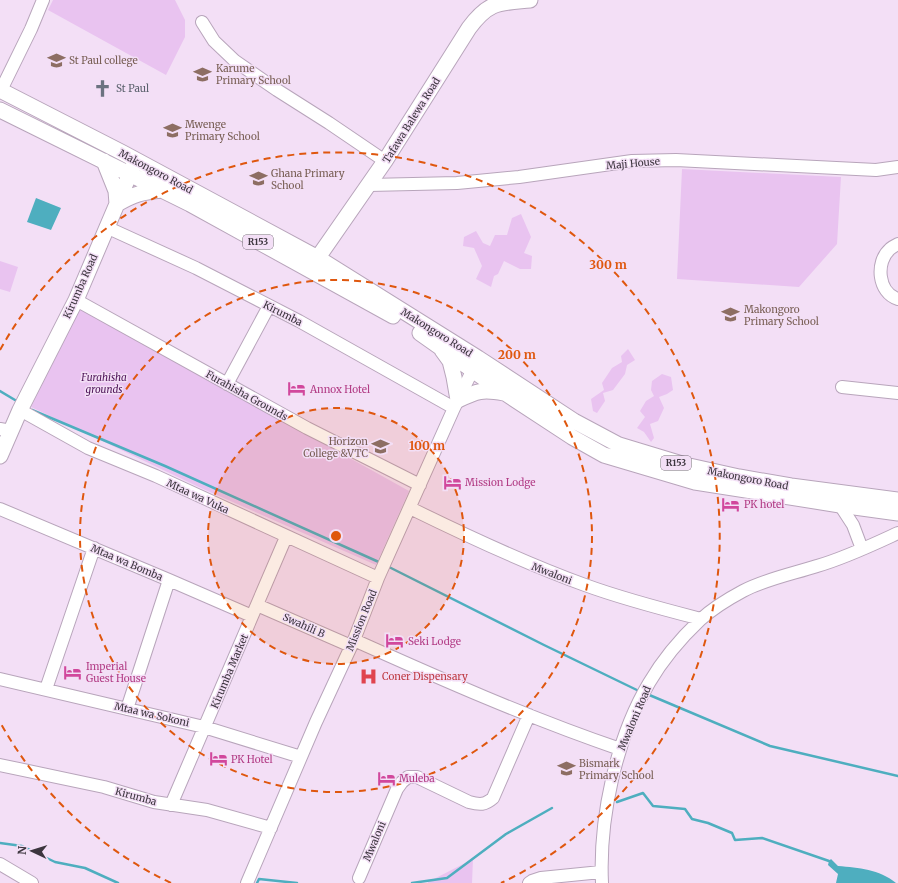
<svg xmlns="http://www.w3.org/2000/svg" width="898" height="883" font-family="Merriweather,serif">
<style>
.green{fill:#e9c3f0}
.water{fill:#4eaebf}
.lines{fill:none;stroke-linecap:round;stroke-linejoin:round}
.stream{stroke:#4eaebf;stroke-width:2.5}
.minor-casing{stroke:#b8a5bb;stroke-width:14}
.major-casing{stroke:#b8a5bb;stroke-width:17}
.minor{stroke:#fff;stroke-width:12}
.major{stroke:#fff;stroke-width:15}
.ring{fill:none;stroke:#df570e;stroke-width:2;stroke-dasharray:7 5}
.labels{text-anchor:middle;stroke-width:3;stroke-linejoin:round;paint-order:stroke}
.shield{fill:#f3dff6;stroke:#736875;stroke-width:1}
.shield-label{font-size:9px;font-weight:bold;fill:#3c353e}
.education-label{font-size:10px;fill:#785e54;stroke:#f3dff6;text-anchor:start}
.worship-label{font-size:10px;fill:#5b616d;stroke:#f3dff6;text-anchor:start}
.street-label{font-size:10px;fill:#3c353e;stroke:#f3dff6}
.park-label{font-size:10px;font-style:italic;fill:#4d1457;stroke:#f3dff6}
.hotel-label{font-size:10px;fill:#b23c85;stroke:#f3dff6;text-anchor:start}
.health-label{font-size:10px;fill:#be3a42;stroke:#f3dff6;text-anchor:start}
.centre{fill:#df570e;stroke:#f3dff6;stroke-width:2}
.ring-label{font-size:12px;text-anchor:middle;font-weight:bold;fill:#df570e;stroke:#f3dff6;stroke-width:3;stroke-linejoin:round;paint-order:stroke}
</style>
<rect width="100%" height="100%" fill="#f3dff6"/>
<path class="green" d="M53 0H175L185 20V37L166 75 48 10Z
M682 169 841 177 837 244 799 287 677 279Z
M521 214 531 237 524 253 532 256 531 269H520L504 261 498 274 494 276 491 287 476 279 482 266 474 248 463 246 464 237 476 231 483 243 490 246 495 235H507L512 218Z
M0 261 18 267 10 292 0 289Z
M80 308 409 491 376 565 203 489 31 407Z
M628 349 635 360 627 365 625 374 613 390 603 393 605 401 597 413 593 411 591 399 604 390 602 383 612 368 622 362 621 356Z
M662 374 671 377 673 390 667 394 659 397 664 408 658 421 650 424 654 438 651 442 644 432 637 428 645 417 640 411 646 401 654 396 651 390 652 381Z
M473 859 472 883H428V882Z"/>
<path class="water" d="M36 198 61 208 51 230 27 222Z
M831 859 838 866C859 868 879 869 896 883H836L838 874 828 865 829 861Z"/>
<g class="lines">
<path class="stream" d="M0 391 15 400
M32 410 165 466 381 563
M387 566 544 645 641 692
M647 694 770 746 898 776
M617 802 643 793 653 806 685 809 692 819 708 823 732 833 735 840 762 838 829 861
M0 843 22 846 55 862 85 868 118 883
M257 883 259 879 297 883
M412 883 447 878 506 834 552 808"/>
<defs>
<path id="minor" d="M202 22 214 41 235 61 277 90 329 123 385 161
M4 84 31 29 43 0
M369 185 457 183 519 177 632 161 676 160 876 170 898 167
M106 227 196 268 299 321 454 408
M898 244C896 245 892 247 890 249 875 262 878 293 898 299
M76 300 307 428 420 485
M227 384 269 306
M842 387 898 393
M20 410 88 448 156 476 378 578
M0 429 11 431
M840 505 853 525 862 549
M410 508C467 536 524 563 585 585 623 599 662 609 701 619
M0 509 169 580 252 616
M257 605 351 646
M354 640C441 679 529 718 620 749
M0 679 204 727 301 757
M46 689 94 548
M127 709 169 580
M0 765 104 787 154 802 207 810 271 828
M171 805 286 537
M0 864 32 883
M359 878 397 789 402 782 408 777H417L469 802C480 805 485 805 493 798L529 715
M247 883 316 722 354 640 378 578 454 408 476 363
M529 883 532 881 541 878 601 872
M602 883C599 819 616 738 649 683 663 659 681 638 700 620 713 608 728 599 743 591 766 579 792 574 817 566 845 558 872 545 898 533"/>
<path id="major" d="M0 90 123 153 318 258 478 358 574 421 619 445 685 465 739 477 791 486 898 500
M0 110 190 204 393 316
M104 161 116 191 117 204C134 194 142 192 162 190
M312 266 385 161 469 28C489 1 499 3 530 0
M420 333 505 393 572 437 604 455 695 482 840 505 898 513
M442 350 450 361 454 377 458 400C477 391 482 389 504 393
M0 456 20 410 76 300 134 164"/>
</defs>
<use href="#minor" class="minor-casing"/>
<use href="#major" class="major-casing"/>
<use href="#minor" class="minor"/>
<use href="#major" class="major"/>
</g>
<circle cx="336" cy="536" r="128" fill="#df570e" fill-opacity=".12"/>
<g class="ring">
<circle cx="336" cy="536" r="128"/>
<circle cx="336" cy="536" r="256"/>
<path d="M171 883A384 384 0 0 1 0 722M0 350A384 384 0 1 1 501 883"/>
</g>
<defs>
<symbol id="university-bare" viewBox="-9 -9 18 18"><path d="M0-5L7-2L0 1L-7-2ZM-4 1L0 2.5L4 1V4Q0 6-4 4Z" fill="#8d6e63" stroke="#f3dff6" stroke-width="2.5" paint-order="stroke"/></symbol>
<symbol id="school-bare" viewBox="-9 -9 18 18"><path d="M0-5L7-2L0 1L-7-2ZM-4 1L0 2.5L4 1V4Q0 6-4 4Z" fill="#8d6e63" stroke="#f3dff6" stroke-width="2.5" paint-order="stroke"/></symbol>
<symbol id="church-bare" viewBox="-9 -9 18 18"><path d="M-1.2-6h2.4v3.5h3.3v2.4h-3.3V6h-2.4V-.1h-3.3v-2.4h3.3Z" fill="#6b7280" stroke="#f3dff6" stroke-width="2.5" paint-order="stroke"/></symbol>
<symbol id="hotel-bare" viewBox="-9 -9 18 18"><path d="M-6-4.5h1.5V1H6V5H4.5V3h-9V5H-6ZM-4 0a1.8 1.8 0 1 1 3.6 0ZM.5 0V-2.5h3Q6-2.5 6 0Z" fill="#d1479c" stroke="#f3dff6" stroke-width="2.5" paint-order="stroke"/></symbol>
<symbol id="hospital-bare" viewBox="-9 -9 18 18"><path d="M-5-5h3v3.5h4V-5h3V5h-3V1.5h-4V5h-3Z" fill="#e0444e" stroke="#f3dff6" stroke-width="2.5" paint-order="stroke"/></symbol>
</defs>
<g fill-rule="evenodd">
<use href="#university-bare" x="44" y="48" width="25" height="25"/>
<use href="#school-bare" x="190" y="62" width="25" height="25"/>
<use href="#church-bare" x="90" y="76" width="25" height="25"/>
<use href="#school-bare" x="160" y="118" width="25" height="25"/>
<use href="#school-bare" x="246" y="166" width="25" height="25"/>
<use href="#school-bare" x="718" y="302" width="25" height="25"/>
<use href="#hotel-bare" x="284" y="376" width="25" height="25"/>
<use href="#university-bare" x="368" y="434" width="25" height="25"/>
<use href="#hotel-bare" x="440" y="470" width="25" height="25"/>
<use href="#hotel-bare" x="718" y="492" width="25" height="25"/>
<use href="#hotel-bare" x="382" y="628" width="25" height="25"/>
<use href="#hotel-bare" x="60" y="660" width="25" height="25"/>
<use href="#hospital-bare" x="356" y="664" width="25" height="25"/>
<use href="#hotel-bare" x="206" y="746" width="25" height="25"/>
<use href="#school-bare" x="554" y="756" width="25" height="25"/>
<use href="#hotel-bare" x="374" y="766" width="25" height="25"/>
</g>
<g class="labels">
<g class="shield">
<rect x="243" y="235" width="30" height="14" rx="3"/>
<rect x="661" y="456" width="30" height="14" rx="3"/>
</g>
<g class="shield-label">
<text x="258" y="245">R153</text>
<text x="676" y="466">R153</text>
</g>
<g class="education-label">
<text x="69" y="64">St Paul college</text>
<text x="216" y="72">Karume<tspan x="216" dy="12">Primary School</tspan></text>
<text x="185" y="128">Mwenge<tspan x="185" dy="12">Primary School</tspan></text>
<text x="271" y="177">Ghana Primary<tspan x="271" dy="12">School</tspan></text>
<text x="744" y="313">Makongoro<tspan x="744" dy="12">Primary School</tspan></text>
<text x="368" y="445" text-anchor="end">Horizon<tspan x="368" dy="12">College &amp;VTC</tspan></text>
<text x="579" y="767">Bismark<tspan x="579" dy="12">Primary School</tspan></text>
</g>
<g class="worship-label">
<text x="116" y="92">St Paul</text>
</g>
<g class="street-label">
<text transform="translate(411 120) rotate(-58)" y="4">Tafawa Balewa Road</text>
<text transform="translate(633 163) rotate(-5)" y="4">Maji House</text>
<text transform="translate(156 171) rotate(28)" y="4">Makongoro Road</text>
<text transform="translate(80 286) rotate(-66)" y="4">Kirumba Road</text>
<text transform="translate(283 313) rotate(27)" y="4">Kirumba</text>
<text transform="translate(437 332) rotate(32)" y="4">Makongoro Road</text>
<text transform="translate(247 395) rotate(29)" y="4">Furahisha Grounds</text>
<text transform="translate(748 478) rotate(11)" y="4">Makongoro Road</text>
<text transform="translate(198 496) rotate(25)" y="4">Mtaa wa Vuka</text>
<text transform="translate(127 562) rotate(23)" y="4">Mtaa wa Bomba</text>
<text transform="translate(552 573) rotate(21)" y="4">Mwaloni</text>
<text transform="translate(361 620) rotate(-68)" y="4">Mission Road</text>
<text transform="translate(304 625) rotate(24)" y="4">Swahili B</text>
<text transform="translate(229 671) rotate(-67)" y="4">Kirumba Market</text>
<text transform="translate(152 714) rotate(13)" y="4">Mtaa wa Sokoni</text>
<text transform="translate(634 718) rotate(-67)" y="4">Mwaloni Road</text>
<text transform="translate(136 796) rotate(15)" y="4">Kirumba</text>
<text transform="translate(374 841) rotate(-67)" y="4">Mwaloni</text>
</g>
<g class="park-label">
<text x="104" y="381">Furahisha<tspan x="104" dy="12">grounds</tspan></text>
</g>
<g class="hotel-label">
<text x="310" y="393">Annox Hotel</text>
<text x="465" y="486">Mission Lodge</text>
<text x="744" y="508">PK hotel</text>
<text x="408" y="645">Seki Lodge</text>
<text x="86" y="670">Imperial<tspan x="86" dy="12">Guest House</tspan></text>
<text x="231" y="763">PK Hotel</text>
<text x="399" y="782">Muleba</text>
</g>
<g class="health-label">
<text x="382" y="680">Coner Dispensary</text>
</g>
</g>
<circle cx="336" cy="536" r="6" class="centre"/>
<g class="ring-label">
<text x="608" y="269">300 m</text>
<text x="517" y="359">200 m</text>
<text x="427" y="450">100 m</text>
</g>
<g transform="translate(32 851) rotate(274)" stroke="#f3dff6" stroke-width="3" paint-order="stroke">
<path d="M0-3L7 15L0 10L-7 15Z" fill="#3c353e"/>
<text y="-6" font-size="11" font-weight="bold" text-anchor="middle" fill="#3c353e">N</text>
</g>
</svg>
